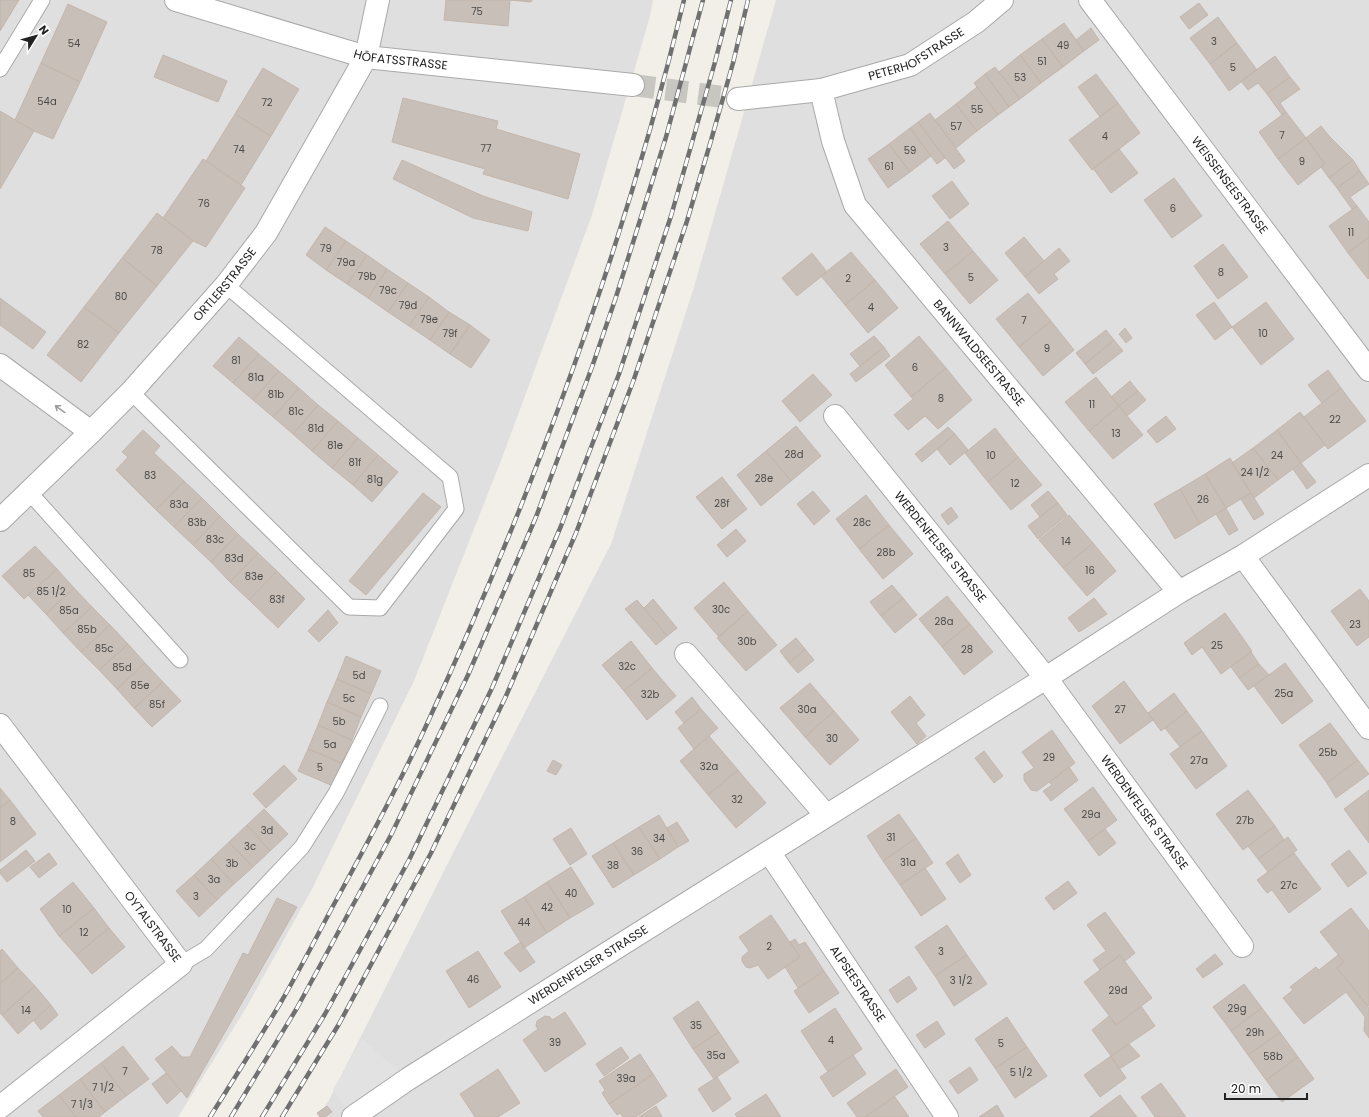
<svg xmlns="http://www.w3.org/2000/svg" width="1369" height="1117" font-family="Poppins,sans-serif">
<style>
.residential{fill:#e0dfdf}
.parking{fill:#e2e2e2}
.building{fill:#c7bfb8;stroke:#c4b6ab}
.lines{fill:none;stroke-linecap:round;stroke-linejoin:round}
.street-tunnel{stroke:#c8c6c1;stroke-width:22;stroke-dasharray:22 11;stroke-linecap:butt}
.lane-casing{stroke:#a9a9a9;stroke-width:17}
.street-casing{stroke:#a9a9a9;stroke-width:24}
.lane{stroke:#fff;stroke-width:15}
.street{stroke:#fff;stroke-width:22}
.rail-casing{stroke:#707070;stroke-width:4.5}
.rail{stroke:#fff;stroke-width:3;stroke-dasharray:9;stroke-linecap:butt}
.oneway{stroke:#9c9c9c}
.labels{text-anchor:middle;stroke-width:3;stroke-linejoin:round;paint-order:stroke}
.number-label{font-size:10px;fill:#4b4948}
.street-label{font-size:12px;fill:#222;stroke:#fff}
</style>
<rect width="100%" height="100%" fill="#f2efe9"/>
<path class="residential" d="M0 0H653L650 16 592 215 502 458 414 681 312 889 246 1008 178 1117H0Z
M776 0H1369V1117H318L329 1100 453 853 611 544 694 287Z"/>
<path class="parking" d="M362 1039 408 1079 353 1117 333 1090Z"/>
<path class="building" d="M0 0H19L0 31Z
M446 0H532L531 2 510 0 508 26 444 20Z
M1199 3 1208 15 1189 29 1180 17Z
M68 4 107 22 80 82 41 63Z
M1218 17 1237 43 1210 64 1190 38Z
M1064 23 1084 51 1063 67 1042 39Z
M1091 28 1099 40 1084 51 1076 40Z
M1042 39 1063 67 1041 83 1020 55Z
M1237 43 1257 70 1229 91 1210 64Z
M163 55 227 81 218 102 154 77Z
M1020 55 1041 83 1020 99 999 72Z
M1275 56 1290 77 1267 94 1258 83 1248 90 1241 81Z
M41 63 80 82 53 139 34 131 15 120Z
M995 67 1020 99 1009 107 985 74Z
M263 68 299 89 271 136 235 114Z
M985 74 1009 107 998 115 974 83Z
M1096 74 1118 103 1100 117 1078 87Z
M1290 77 1300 89 1280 103 1286 112 1282 115 1267 94Z
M977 87 998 115 977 131 956 104Z
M403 98 498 121 496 129 580 154 568 199 483 174 485 169 392 142Z
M1118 103 1140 133 1092 170 1069 140Z
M956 104 977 131 956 148 935 120Z
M0 111 34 131 0 189Z
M1286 112 1306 138 1278 159 1259 132Z
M930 113 965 161 954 169 918 122Z
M235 114 271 136 241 185 206 161Z
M918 122 945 158 937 164 910 128Z
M1321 126 1330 137 1353 160 1329 178 1321 167 1325 164 1306 138Z
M910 128 931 156 910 172 889 144Z
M1306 138 1325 164 1298 185 1278 159Z
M889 144 910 172 888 188 868 159Z
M1119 149 1138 173 1111 193 1093 168Z
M203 159 245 188 206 247 193 241 163 218Z
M402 160 483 196 532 212 528 231 473 218 393 179Z
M1353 160 1360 171 1337 188 1329 178Z
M1360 171 1369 184 1350 197 1357 206 1352 209 1337 188Z
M1174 178 1202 216 1172 238 1144 200Z
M952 181 969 204 950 219 932 196Z
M1357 206 1369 222V237L1348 253 1329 226Z
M157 213 193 241 157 286 122 258Z
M948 221 973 251 945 274 920 244Z
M325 227 346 241 326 270 306 255Z
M1024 237 1044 261 1025 277 1005 253Z
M1369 237V278L1368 279 1348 253Z
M346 241 367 255 347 284 326 270Z
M1223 244 1248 277 1218 299 1194 266Z
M1059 248 1070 261 1054 274 1058 279 1039 294 1025 277Z
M973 251 998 280 970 304 945 274Z
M851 252 875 280 845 305 821 276Z
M812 253 827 272 797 296 782 278Z
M367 255 387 269 368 298 347 284Z
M122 258 157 286 119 333 84 307Z
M387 269 408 283 388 312 368 298Z
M875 280 898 308 868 333 845 305Z
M408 283 429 297 409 326 388 312Z
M1028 293 1051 321 1019 347 996 319Z
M429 297 449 312 430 340 409 326Z
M0 298 46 332 33 349 0 325Z
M1214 302 1232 327 1215 340 1196 315Z
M1266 302 1294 339 1261 365 1232 327Z
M84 307 119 333 81 382 47 355Z
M449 312 470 325 450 354 430 340Z
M1051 321 1074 350 1043 376 1019 347Z
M470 325 490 340 471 368 450 354Z
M1125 328 1132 338 1126 343 1119 334Z
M1106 330 1114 340 1085 364 1076 353Z
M874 336 884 347 860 366 850 354Z
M919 336 946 368 911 397 885 365Z
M239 337 259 354 233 383 213 366Z
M1114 340 1123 351 1093 374 1085 364Z
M884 347 890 356 856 382 850 374Z
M259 354 279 371 253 400 233 383Z
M946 368 972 400 938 429 925 416 908 430 894 415 913 399 911 397Z
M1328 370 1341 388 1322 403 1308 385Z
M279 371 299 388 273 417 253 400Z
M813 374 832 395 800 422 782 401Z
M1096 377 1119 406 1089 431 1065 402Z
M1130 381 1138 391 1119 406 1111 397Z
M299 388 318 405 293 434 273 417Z
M1341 388 1366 421 1328 449 1304 417Z
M1138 391 1146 400 1127 416 1119 406Z
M318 405 338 421 312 451 293 434Z
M1119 406 1143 435 1113 459 1089 431Z
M1300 412 1325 445 1301 463 1277 430Z
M1166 416 1176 429 1157 443 1147 431Z
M338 421 358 438 332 468 312 451Z
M796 426 821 456 791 481 766 451Z
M948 427 955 434 922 462 915 454Z
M995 428 1018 457 988 482 965 453Z
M143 430 160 446 154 453 184 481 156 510 116 470 128 457 122 452Z
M1277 430 1301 463 1278 480 1253 448Z
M955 434 968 450 950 465 937 449Z
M358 438 378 455 353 485 332 468Z
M1253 448 1278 480 1254 498 1232 463Z
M766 451 791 481 761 506 737 475Z
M378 455 398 472 372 502 353 485Z
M1018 457 1042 485 1011 510 988 482Z
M1230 458 1251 493 1226 508 1205 474Z
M1301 463 1316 482 1307 489 1293 469Z
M1205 474 1226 508 1200 524 1180 489Z
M722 477 747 509 722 529 696 497Z
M184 481 202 498 174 527 156 510Z
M1180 489 1200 524 1175 539 1154 504Z
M813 491 830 511 814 525 797 504Z
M1048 491 1058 503 1040 517 1031 505Z
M423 493 441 507 366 595 349 581Z
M1251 493 1264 514 1254 520 1241 499Z
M866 495 889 525 859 549 836 519Z
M202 498 220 516 193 545 174 527Z
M1058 503 1067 515 1038 539 1028 526Z
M951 507 958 517 948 525 941 515Z
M1226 508 1238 530 1229 535 1216 514Z
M1069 515 1093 543 1063 568 1039 540Z
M220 516 238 534 211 562 193 545Z
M889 525 913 554 883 579 859 549Z
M736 529 746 541 727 557 717 545Z
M238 534 258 553 230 582 211 562Z
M1093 543 1116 571 1087 596 1063 568Z
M35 546 57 569 24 599 2 576Z
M258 553 277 571 249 600 230 582Z
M57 569 74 588 46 614 28 595Z
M277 571 305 599 278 628 249 600Z
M724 582 748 611 719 637 694 608Z
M892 585 903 598 881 616 870 602Z
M74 588 92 607 63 633 46 614Z
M1360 589 1369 601V637L1357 646 1331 611Z
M947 596 970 624 942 647 919 619Z
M903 598 917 615 895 633 881 616Z
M1094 598 1107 614 1079 632 1068 618Z
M653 599 677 628 667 636 644 608Z
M637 600 667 636 656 645 625 609Z
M92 607 110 625 81 652 63 633Z
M328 610 338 623 319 642 308 631Z
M748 611 777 645 746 671 717 638Z
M1225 613 1252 651 1221 674 1202 647 1192 655 1184 643Z
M970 624 993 652 964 675 942 647Z
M110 625 128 644 99 670 81 652Z
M796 638 805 649 789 663 780 651Z
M631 641 652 668 624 691 602 665Z
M128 644 145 663 117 689 99 670Z
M805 649 814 660 798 673 789 663Z
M1251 652 1259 664 1239 678 1231 667Z
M346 656 381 671 371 694 337 679Z
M145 663 163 682 134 708 117 689Z
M1285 663 1313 701 1282 724 1254 686Z
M1259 664 1269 675 1248 690 1239 678Z
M652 668 676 696 647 720 624 691Z
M337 679 371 694 361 717 327 702Z
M1124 681 1153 720 1120 744 1092 706Z
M163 682 181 701 152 727 134 708Z
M810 683 834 711 805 737 780 708Z
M1174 693 1187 711 1161 731 1148 713Z
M910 696 925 715 916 723 926 736 917 744 891 712Z
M692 697 701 709 684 723 675 712Z
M327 702 361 717 352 740 318 725Z
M701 709 718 728 694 749 678 728Z
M834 711 859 740 830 765 805 737Z
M1187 711 1202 731 1180 747 1165 728Z
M1330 723 1358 760 1327 783 1299 745Z
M318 725 352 740 342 763 308 749Z
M1052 730 1075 763 1037 791 1031 790 1024 780V774L1034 768 1022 752Z
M1202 731 1227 766 1196 789 1170 754Z
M709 736 738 770 708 795 680 761Z
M308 749 342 763 333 786 298 771Z
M984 751 1003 776 994 783 975 758Z
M553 760 562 765 556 775 547 771Z
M1358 760 1369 774 1336 798 1327 783Z
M284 765 297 779 266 808 253 794Z
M1069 767 1078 780 1051 801 1043 791 1052 785 1049 782Z
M738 770 766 803 736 828 708 795Z
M1093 787 1117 820 1088 841 1064 809Z
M0 788 10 800 0 808Z
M1248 790 1275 826 1243 850 1216 814Z
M1369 790V843L1344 809Z
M10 800 36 834 0 862V808Z
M264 809 288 834 270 851 247 825Z
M899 814 916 838 883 861 867 836Z
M659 815 678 847 660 859 639 827Z
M677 822 689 841 678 847 667 828Z
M247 825 270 851 253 867 229 842Z
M1275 826 1284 840 1258 859 1248 846Z
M639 827 660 859 634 875 613 843Z
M571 828 587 854 570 865 553 839Z
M1105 829 1116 843 1099 856 1088 841Z
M1288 837 1297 850 1268 872 1258 859Z
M916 838 933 863 900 885 883 861Z
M229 842 253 867 234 884 211 859Z
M613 843 634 875 613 888 592 856Z
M26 850 35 861 7 882 0 873V870Z
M1349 850 1367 873 1348 887 1331 864Z
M49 853 57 864 39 878 30 867Z
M1294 853 1321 889 1289 913 1272 890 1267 893 1257 880Z
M958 854 971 875 960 883 946 863Z
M211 859 234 884 217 900 194 875Z
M571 867 594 904 570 918 547 882Z
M925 868 946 899 921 916 900 885Z
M194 875 217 900 199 917 176 891Z
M1068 881 1077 893 1054 910 1045 898Z
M73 882 94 908 59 936 40 909Z
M547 882 570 918 547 933 524 897Z
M524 897 547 933 524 948 501 911Z
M277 898 297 907 187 1098 155 1059 172 1046 182 1057H190L243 953 248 955Z
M94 908 109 928 76 955 59 936Z
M1351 908 1369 931V1005L1368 1006 1337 968 1344 962 1320 932Z
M1105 912 1135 953 1125 961 1120 955 1100 970 1093 960 1106 951 1087 925Z
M771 915 800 957 768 979 758 965 750 968 746 967 742 961V957L749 951 739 937Z
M947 925 967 955 935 976 915 947Z
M109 928 125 947 92 974 76 955Z
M795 939 799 945 805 942 824 971 798 988 785 967 800 957 790 942Z
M521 942 535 962 520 972 504 953Z
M2 949 18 968 0 984V951Z
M478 951 501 987 469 1008 446 971Z
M1215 954 1223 964 1203 978 1196 969Z
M967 955 987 984 954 1006 935 976Z
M1120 955 1152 998 1116 1025 1084 982Z
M1338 955 1344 962 1337 968 1369 1008V1038L1364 1031 1365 1017 1346 992 1304 1024 1283 998 1293 990 1290 987 1316 967 1319 970Z
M18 968 35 986 2 1015 0 1013V984Z
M824 971 839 993 809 1013 794 991Z
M909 976 917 989 897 1003 889 990Z
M1244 984 1262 1008 1231 1031 1213 1007Z
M35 986 51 1005 18 1034 2 1015Z
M698 1001 719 1032 693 1049 673 1018Z
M51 1005 58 1015 41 1030 34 1021Z
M1141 1006 1155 1026 1111 1056 1092 1030 1109 1016 1116 1025Z
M835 1008 862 1049 828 1072 801 1031Z
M1262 1008 1280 1032 1248 1055 1231 1031Z
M565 1012 586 1044 545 1072 523 1040 538 1029 536 1026 537 1021 545 1016 550 1017 552 1020Z
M1007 1017 1027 1047 995 1068 975 1039Z
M937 1021 945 1034 925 1048 916 1035Z
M719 1032 739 1062 714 1079 693 1049Z
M1280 1032 1298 1057 1266 1080 1248 1055Z
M1129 1044 1140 1056 1119 1069 1111 1056Z
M123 1046 149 1079 126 1096 101 1063Z
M621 1047 629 1058 604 1076 596 1064Z
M1027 1047 1047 1076 1015 1098 995 1068Z
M640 1054 653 1074 609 1104 602 1093 605 1090 599 1081Z
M853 1055 866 1074 833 1097 820 1077Z
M1111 1056 1126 1078 1100 1097 1084 1075Z
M1298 1057 1314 1079 1282 1102 1266 1080Z
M101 1063 126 1096 105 1112 80 1079Z
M970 1067 978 1080 958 1094 949 1081Z
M498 1069 520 1103 498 1117H475L460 1094Z
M896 1069 908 1087 865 1117H857L847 1103Z
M166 1073 181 1091 167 1104 152 1084Z
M653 1074 667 1096 636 1117H623L620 1113 617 1115 609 1104Z
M717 1077 731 1099 713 1112 698 1089Z
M80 1079 105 1112 99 1117H76L59 1095Z
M1161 1083 1186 1117H1155L1141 1097Z
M766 1094 781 1117H737L735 1114Z
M59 1095 76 1117H43L38 1111Z
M1120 1095 1137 1117H1090Z
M895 1097 909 1117H865Z
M997 1105 1004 1117H979Z
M327 1106 332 1112 325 1117H320L317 1113Z
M656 1106 662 1117H639Z"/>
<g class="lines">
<path class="street-tunnel" d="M633 85 738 99"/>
<defs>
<path id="lane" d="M0 69 42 0
M131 392 349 607 380 608 456 509 450 477 226 285
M29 492 180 660
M181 964 206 949 302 847 336 793 380 706"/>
<g id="street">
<path id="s1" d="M176 0 366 57 633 85"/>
<path id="s2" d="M1090 0 1369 370"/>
<path id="s3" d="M821 90 833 141 855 205 1179 592"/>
<path id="s4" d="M738 99 821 90 910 65 976 22 1002 0"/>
<path d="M0 365 91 432"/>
<path id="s5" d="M835 416 1046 678 1242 946"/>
<path id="s6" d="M0 520 91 432 131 392 226 285 266 233 366 57 378 0"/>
<path d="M1243 556 1369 728"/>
<path d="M686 654 826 815"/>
<path id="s7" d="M0 725 181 964 0 1107"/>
<path id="s8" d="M769 852 947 1117"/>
<path id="s9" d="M353 1117 408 1079 595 961 1046 678 1179 592 1243 556 1369 475"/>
</g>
</defs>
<use href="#lane" class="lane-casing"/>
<use href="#street" class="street-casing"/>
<use href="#lane" class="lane"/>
<use href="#street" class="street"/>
<defs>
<path id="rail" d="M210 1117C234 1079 258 1041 281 1002 299 971 316 938 333 906 366 846 398 787 426 726 475 620 520 513 560 404 609 272 651 137 684 0
M231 1117 297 1008 391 835 468 675 536 517 592 367 616 297 666 137 703 0
M262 1117 325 1014 409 860 492 688 561 526 619 374 671 216 715 62 731 0
M282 1117 339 1024 431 853 506 696 576 533 634 379 687 221 710 144 733 63 748 0"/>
</defs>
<use href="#rail" class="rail-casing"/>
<use href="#rail" class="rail"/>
</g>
<defs><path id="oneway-shaft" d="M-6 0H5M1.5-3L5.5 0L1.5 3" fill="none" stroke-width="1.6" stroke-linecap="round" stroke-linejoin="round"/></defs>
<use class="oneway" href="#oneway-shaft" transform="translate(60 409) rotate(-144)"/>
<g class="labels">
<g class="number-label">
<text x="477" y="15">75</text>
<text x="1214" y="45">3</text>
<text x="74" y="47">54</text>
<text x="1063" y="49">49</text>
<text x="1042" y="65">51</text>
<text x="1233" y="71">5</text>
<text x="1020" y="81">53</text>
<text x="47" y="105">54a</text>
<text x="267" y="106">72</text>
<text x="977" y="113">55</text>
<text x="956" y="130">57</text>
<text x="1282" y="139">7</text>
<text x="1105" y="140">4</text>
<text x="486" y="152">77</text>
<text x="239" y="153">74</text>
<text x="910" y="154">59</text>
<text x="1302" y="165">9</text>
<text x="889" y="170">61</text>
<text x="204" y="207">76</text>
<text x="1173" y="212">6</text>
<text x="1351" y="236">11</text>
<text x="946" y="251">3</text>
<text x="326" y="252">79</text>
<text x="157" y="254">78</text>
<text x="346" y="266">79a</text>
<text x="1221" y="276">8</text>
<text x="367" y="280">79b</text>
<text x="971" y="281">5</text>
<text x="848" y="282">2</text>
<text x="388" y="294">79c</text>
<text x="121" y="300">80</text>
<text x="408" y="309">79d</text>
<text x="871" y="311">4</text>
<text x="429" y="323">79e</text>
<text x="1024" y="324">7</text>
<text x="450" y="337">79f</text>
<text x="1263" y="337">10</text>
<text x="83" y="348">82</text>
<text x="1047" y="352">9</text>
<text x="236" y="364">81</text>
<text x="915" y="371">6</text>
<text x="256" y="381">81a</text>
<text x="276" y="398">81b</text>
<text x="941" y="402">8</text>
<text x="1092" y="408">11</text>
<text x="296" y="415">81c</text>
<text x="1335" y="423">22</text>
<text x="316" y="432">81d</text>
<text x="1116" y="437">13</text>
<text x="335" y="449">81e</text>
<text x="794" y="458">28d</text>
<text x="991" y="459">10</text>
<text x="1277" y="459">24</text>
<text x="355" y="466">81f</text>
<text x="1255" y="476">24 1/2</text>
<text x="150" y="479">83</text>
<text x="764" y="482">28e</text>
<text x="375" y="483">81g</text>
<text x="1015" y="487">12</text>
<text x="1203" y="503">26</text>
<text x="722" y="507">28f</text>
<text x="179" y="508">83a</text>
<text x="197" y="526">83b</text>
<text x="862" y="526">28c</text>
<text x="215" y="543">83c</text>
<text x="1066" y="545">14</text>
<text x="886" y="556">28b</text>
<text x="234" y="562">83d</text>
<text x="1090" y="574">16</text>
<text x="29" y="577">85</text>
<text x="254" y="580">83e</text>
<text x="51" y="595">85 1/2</text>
<text x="277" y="603">83f</text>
<text x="721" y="613">30c</text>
<text x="69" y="614">85a</text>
<text x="944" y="625">28a</text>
<text x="1355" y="628">23</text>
<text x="87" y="633">85b</text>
<text x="747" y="645">30b</text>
<text x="1217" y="649">25</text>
<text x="104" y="652">85c</text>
<text x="967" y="653">28</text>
<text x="627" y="670">32c</text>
<text x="122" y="671">85d</text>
<text x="359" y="679">5d</text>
<text x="140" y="689">85e</text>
<text x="1284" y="697">25a</text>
<text x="650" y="698">32b</text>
<text x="349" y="702">5c</text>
<text x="157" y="708">85f</text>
<text x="807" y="713">30a</text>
<text x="1120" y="713">27</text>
<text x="339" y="725">5b</text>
<text x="832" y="742">30</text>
<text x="330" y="748">5a</text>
<text x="1328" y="756">25b</text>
<text x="1049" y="761">29</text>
<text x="1199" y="764">27a</text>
<text x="709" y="770">32a</text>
<text x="320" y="771">5</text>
<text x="737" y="803">32</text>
<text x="1091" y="818">29a</text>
<text x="1245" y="824">27b</text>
<text x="13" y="825">8</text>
<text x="267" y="834">3d</text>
<text x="891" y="841">31</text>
<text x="659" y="842">34</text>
<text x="250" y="850">3c</text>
<text x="637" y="855">36</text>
<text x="908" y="866">31a</text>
<text x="232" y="867">3b</text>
<text x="613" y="869">38</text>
<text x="214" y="883">3a</text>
<text x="1289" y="889">27c</text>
<text x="571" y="897">40</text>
<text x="196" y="900">3</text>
<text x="547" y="911">42</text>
<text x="67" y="913">10</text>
<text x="524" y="926">44</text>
<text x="84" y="936">12</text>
<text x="769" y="950">2</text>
<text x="941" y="955">3</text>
<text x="473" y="983">46</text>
<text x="961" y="984">3 1/2</text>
<text x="1118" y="994">29d</text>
<text x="1237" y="1012">29g</text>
<text x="26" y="1014">14</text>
<text x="696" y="1029">35</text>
<text x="1255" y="1036">29h</text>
<text x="831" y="1044">4</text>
<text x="555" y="1046">39</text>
<text x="1001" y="1047">5</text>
<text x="716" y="1059">35a</text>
<text x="1273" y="1060">58b</text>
<text x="125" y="1075">7</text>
<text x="1021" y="1076">5 1/2</text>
<text x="626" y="1082">39a</text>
<text x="103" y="1091">7 1/2</text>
<text x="82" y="1108">7 1/3</text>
</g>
<g class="street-label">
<text dy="4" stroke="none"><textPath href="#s4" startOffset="186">PETERHOFSTRASSE</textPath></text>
<text dy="4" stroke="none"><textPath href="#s1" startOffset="233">HÖFATSSTRASSE</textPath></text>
<text dy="4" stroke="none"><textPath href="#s2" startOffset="232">WEISSENSEESTRASSE</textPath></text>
<text dy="4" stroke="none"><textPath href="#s6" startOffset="326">ORTLERSTRASSE</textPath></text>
<text dy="4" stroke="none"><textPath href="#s3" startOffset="313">BANNWALDSEESTRASSE</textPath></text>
<text dy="4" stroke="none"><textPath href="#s5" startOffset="168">WERDENFELSER STRASSE</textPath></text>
<text dy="4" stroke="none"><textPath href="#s5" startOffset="503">WERDENFELSER STRASSE</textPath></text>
<text dy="4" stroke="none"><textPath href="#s7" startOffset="253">OYTALSTRASSE</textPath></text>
<text dy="4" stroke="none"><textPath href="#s9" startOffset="280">WERDENFELSER STRASSE</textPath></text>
<text dy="4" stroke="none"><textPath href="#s8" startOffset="159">ALPSEESTRASSE</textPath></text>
</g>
</g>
<g transform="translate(36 36) rotate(53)" stroke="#ffffff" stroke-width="3" paint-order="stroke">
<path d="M0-3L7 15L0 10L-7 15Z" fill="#222222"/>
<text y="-6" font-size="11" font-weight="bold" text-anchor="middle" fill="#222222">N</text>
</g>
<path d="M1225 1093v6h82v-6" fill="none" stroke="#222222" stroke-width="2"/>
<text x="1231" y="1093" font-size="12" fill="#222222" stroke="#ffffff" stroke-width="3" paint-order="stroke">20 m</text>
</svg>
